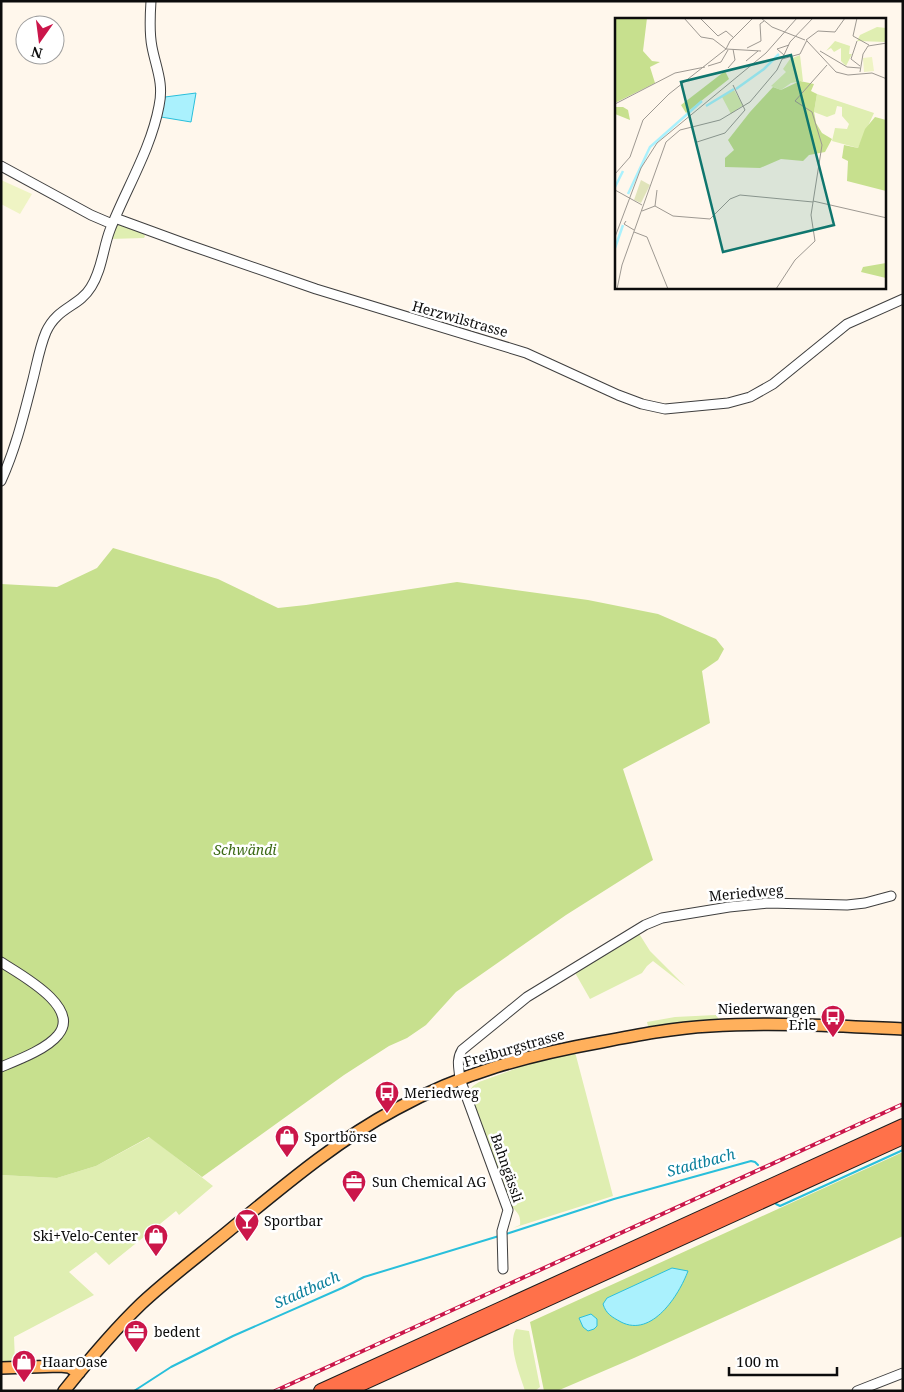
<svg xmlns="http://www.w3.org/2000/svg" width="904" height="1392" font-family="'Noto Serif',serif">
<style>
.green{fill:#dfeeb1}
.forest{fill:#c7e08e;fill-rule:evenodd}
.pitch{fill:#eff4c4}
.water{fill:#aaf1fd;stroke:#29bfdb}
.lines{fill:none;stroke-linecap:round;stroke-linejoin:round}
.stream{stroke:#29bfdb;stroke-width:2}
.minor-casing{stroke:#3f3f3f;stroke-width:11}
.major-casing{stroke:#1d1d1d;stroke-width:14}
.highway-casing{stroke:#1d1d1d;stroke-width:16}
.minor{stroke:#fff;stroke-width:9}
.major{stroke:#ffb05c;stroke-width:11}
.highway{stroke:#ff714a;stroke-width:14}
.rail-casing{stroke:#cb164a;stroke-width:4}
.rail{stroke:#fff;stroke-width:2;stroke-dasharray:5.5;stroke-linecap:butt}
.labels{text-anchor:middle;stroke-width:5;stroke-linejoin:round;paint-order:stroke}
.street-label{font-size:14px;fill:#0c0c0c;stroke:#fff}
.park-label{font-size:14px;font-style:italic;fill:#3c6a16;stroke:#fff}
.poi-label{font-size:14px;fill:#0c0c0c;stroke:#fff;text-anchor:start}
.water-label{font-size:15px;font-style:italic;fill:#0a7f9c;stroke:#fff}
.inset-river{fill:none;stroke:#aaf1fd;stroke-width:2.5}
.inset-road{fill:none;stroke:#9e9992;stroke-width:1}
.view{fill:#0f766e;fill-opacity:0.15;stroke:#0f766e;stroke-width:2.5}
.inset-edge{fill:none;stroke:#0c0c0c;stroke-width:2.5}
</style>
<rect width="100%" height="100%" fill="#fff7ec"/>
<path class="green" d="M120 224 142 231 145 236 144 238 109 239 116 225Z
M638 932 650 951 685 986 653 961 647 966 642 973 590 999 574 971Z
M716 1015 720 1021 677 1023 653 1027 648 1026 647 1022 675 1017Z
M575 1052 613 1196 513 1228 520 1225C521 1216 518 1213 512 1207L470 1097V1090L473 1086 479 1082 534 1062Z
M150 1137 213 1186 179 1215 176 1211 109 1265 96 1252 69 1272 94 1295 14 1337 15 1361H1V1175L57 1178 96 1166Z
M516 1329 529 1331 540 1387 535 1391H525C520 1375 507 1344 516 1329Z"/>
<path class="forest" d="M113 548 218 579 278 608 306 605 457 582 588 600 658 614 716 639 724 649 718 660 702 671 710 723 623 769 653 860 566 915 456 992 426 1025 407 1038 389 1046 344 1075 202 1177 149 1137 96 1166 57 1178 1 1175V584L57 587 97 568Z
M903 1152V1236L634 1358 557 1391H544L530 1322ZM623 1291 654 1319 607 1298Z"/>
<path class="pitch" d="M1 180 32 194 20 214 1 204Z"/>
<path class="water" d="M196 93 191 122 161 117 165 97Z
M672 1268 688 1271C679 1295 652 1338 621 1322 612 1317 606 1314 603 1304L607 1298Z
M591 1314 597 1319V1326L594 1329 588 1331 583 1327 579 1318Z"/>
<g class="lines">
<path class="stream" d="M776 1204 780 1206 903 1150
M506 1234 614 1199 751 1161 755 1162 758 1165
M134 1391 171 1367 233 1336 342 1288 364 1277 499 1236"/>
<defs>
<path id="minor" d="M1 166 91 215 112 224
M115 218 186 244 316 289 526 353 618 395 642 404 665 409 728 403 750 397 773 384 847 324 903 299
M1 481C16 448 24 414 33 379 37 363 40 346 46 332 57 307 79 307 91 287 102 270 103 248 110 230 126 189 151 149 159 106 164 83 156 68 152 47 149 32 150 16 151 1
M1 962C19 974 82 1007 58 1035 47 1049 18 1060 1 1067
M503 1269 502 1231 508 1210 460 1079C459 1068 456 1060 462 1050L527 997 645 925 662 918 729 907 768 903 847 905 865 903 891 896
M857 1391 903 1373"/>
<path id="major" d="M1 1368 60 1366 69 1367 79 1373
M64 1391C88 1361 113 1331 141 1304 171 1276 205 1251 237 1224 287 1183 338 1140 396 1109 462 1073 528 1055 601 1042 637 1035 673 1028 710 1026 774 1022 839 1026 903 1029"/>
<path id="highway" d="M321 1391 903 1126
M345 1391 903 1137"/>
</defs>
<use href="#minor" class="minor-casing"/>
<use href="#major" class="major-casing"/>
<use href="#highway" class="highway-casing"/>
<use href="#minor" class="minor"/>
<use href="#major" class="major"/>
<use href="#highway" class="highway"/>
<defs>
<path id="rail" d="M275 1391 903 1104"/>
</defs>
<use href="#rail" class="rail-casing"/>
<use href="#rail" class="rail"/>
</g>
<defs>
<symbol id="bus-pin" viewBox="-11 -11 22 30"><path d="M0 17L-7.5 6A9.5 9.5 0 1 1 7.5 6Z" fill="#cb164a" stroke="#fff"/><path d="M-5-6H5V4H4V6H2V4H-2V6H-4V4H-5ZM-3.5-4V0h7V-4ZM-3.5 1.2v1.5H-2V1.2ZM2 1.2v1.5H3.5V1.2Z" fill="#fff"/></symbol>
<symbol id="shop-pin" viewBox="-11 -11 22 30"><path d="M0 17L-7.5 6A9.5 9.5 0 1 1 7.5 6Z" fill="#cb164a" stroke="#fff"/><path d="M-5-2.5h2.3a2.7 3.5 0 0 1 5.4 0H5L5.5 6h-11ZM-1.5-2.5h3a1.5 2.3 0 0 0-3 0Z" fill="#fff"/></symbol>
<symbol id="office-pin" viewBox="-11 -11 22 30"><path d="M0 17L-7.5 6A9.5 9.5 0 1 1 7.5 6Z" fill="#cb164a" stroke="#fff"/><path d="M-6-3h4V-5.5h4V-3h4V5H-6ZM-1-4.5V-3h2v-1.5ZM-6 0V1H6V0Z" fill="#fff"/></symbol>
<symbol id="bar-pin" viewBox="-11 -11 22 30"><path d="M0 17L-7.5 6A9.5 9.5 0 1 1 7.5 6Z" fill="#cb164a" stroke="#fff"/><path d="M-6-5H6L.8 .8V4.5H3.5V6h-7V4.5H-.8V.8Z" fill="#fff"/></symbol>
</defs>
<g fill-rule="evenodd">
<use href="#bus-pin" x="819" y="1003" width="28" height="38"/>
<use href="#bus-pin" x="373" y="1079" width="28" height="38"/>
<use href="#shop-pin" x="273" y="1123" width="28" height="38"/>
<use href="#office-pin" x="340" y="1168" width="28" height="38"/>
<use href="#bar-pin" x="233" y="1207" width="28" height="38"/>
<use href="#shop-pin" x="142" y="1222" width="28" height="38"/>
<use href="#office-pin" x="122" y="1318" width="28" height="38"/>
<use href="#shop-pin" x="10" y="1348" width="28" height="38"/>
</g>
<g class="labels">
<g class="street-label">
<text transform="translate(460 319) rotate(16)" y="5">Herzwilstrasse</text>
<text transform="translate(746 893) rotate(-5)" y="5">Meriedweg</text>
<text transform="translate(514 1048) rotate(-16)" y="5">Freiburgstrasse</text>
<text transform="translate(507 1168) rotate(71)" y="5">Bahngässli</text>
</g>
<g class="park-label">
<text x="245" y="855">Schwändi</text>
</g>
<g class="poi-label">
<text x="816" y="1014" text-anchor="end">Niederwangen<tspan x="816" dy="16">Erle</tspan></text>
<text x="404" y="1098">Meriedweg</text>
<text x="304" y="1142">Sportbörse</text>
<text x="372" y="1187">Sun Chemical AG</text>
<text x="264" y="1226">Sportbar</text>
<text x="138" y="1241" text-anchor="end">Ski+Velo-Center</text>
<text x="154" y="1337">bedent</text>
<text x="42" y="1367">HaarOase</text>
</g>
<g class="water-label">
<text transform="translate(701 1163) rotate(-15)" y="5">Stadtbach</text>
<text transform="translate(307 1290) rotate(-24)" y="5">Stadtbach</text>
</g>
</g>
<g transform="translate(615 18)">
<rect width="271" height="271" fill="#fff7ec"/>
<path d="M262 9 271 10V24L242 23 245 17ZM220 23 235 28 234 36H237L231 48 226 43V30L219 34 216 30 211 33ZM185 37 188 63 176 65 166 72 156 68 171 54 168 51 175 41ZM119 72 128 87 116 96 107 79ZM202 76 259 95 243 130 217 123 220 110 232 111 234 106 227 98V89L222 88 220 96 212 99 199 94Z" fill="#dfeeb1"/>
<path d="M0 0H32L28 33 37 43 45 44 35 49 40 65 0 85ZM110 53 114 61 71 95 66 87ZM185 63 199 66 196 73 202 76 199 94 201 105 207 115 217 121 210 134 194 137 188 143 166 141 145 150 110 149V140L119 132 113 122 135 94 158 69 166 72ZM0 89H8L13 92 15 102 0 96ZM260 99 271 102V173L232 163 233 143 227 140 229 127 243 130 250 111ZM271 245V260L246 254 248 249Z" fill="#c7e08e"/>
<path d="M26 162 35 167 26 185 19 182Z" fill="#e0e3ba"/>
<path d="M257 39 259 53 249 54 248 40Z" fill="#eff4c4"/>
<path class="inset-river" d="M121 71 149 51 164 36M91 88 119 71M0 169 8 153M13 176 35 129 87 83M0 230 8 207"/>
<path class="inset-road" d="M69 0 86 19 98 21 111 31M85 0 103 18 111 13 119 20M146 0 157 9 190 22M242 0 238 18 254 27M191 22 203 13 220 14 230 0M192 23 221 54 233 57 257 55 272 61M242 23 236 41 245 48M132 30 146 23 145 6 149 3M111 31 115 23 138 0M205 33 232 49 245 50M169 37 162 31 174 27M167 41 185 36 192 22M131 43 143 33M93 48 106 44 113 32M113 50 120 42 118 31M245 54 248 36 253 28 272 25M0 86 60 55 90 49M82 124 110 115 130 92 118 67M0 156 15 139 28 102 54 76 111 31 146 33M0 172 27 187M198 183 272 200M40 188 42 172M27 193 40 188 58 198 95 201 115 181 125 177 198 184M11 203 9 206 19 212M19 214 32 219 53 271M0 219 26 150 42 125 151 35 182 0M2 271 7 247 51 124 65 112 105 102 135 84 162 52 175 24 198 0M161 271 180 242 200 223 196 197 207 127 197 94 180 83 212 47"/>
<path class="view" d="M176 37 219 207 108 234 66 64Z"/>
<rect width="271" height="271" class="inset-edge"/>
</g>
<rect width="904" height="1392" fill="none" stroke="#0c0c0c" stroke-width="5"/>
<g transform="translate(40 40) rotate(194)"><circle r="24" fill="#ffffff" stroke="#9e9e9e"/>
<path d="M0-4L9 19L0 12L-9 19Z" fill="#cb164a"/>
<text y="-8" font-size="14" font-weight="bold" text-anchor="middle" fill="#0c0c0c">N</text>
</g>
<path d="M729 1367v8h108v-8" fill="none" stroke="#0c0c0c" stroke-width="2.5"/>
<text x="736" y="1367" font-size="15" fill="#0c0c0c" stroke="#ffffff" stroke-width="4" paint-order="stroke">100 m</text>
</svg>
